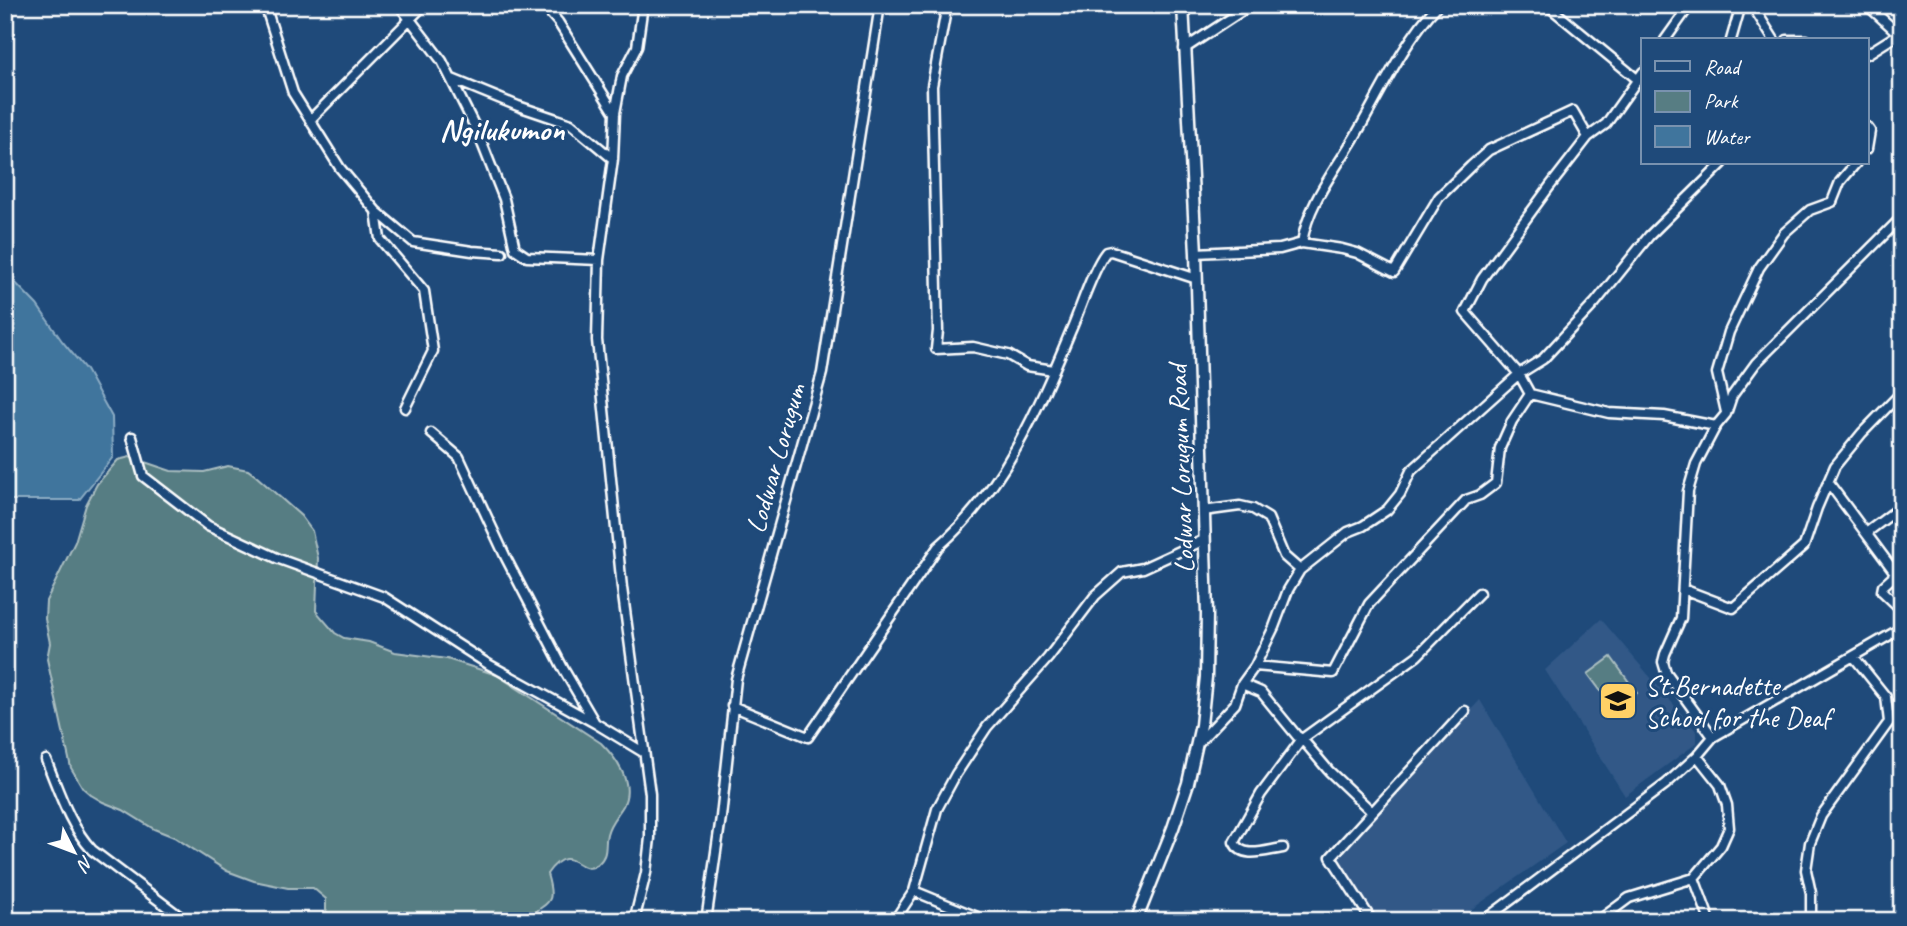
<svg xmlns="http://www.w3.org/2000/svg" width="1907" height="926" font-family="Caveat,sans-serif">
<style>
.built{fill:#305887}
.green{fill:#577d83;stroke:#abbec1;stroke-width:2}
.water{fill:#40759d;stroke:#8cacc4;stroke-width:2}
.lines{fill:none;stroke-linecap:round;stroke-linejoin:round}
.minor-casing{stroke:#fff;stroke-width:13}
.major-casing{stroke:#fff;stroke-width:15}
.minor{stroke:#1f4a7a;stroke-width:8}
.major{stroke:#1f4a7a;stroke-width:10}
.labels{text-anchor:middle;stroke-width:6;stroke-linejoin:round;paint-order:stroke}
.street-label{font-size:28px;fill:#fff;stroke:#1f4a7a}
.poi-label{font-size:28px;fill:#fff;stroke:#1f4a7a;text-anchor:start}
.quarter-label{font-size:32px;font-weight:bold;fill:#fff;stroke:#1f4a7a}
</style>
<rect width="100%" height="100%" fill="#1f4a7a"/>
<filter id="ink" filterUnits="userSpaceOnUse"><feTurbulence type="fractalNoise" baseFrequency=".0143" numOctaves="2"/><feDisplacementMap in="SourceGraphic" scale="14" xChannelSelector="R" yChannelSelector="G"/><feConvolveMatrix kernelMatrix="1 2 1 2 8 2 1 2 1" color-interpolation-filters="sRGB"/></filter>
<g filter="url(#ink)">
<path class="built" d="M1601 619 1697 732V743L1625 796 1545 670Z
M1480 700 1566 843 1455 921H1376L1333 857Z"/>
<path class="green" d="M130 457 171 471 204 472 228 466 248 470 256 476 301 516 312 531 318 558 316 611 335 633 344 638 369 642 395 652 447 659 497 675 601 743C616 758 635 783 623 806 617 816 610 822 607 834 604 846 609 854 598 864 580 880 572 838 547 874 558 911 543 899 527 921H336L326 911V899L313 888H288L254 881 227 871 174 837 154 829 123 810 103 802 91 795 83 788 71 768 47 659 50 643 45 619 46 601 75 542 86 505 97 484 118 460Z
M1611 657 1637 693 1615 710 1588 674Z"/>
<path class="water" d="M5 272 37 305 62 341 86 370 112 417 113 457 79 500H5Z"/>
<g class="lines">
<defs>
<path id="minor" d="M265 5 293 93 340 168 376 211 380 239 424 291 433 351 405 408
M399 5 442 61 478 133 504 199 515 249 527 257 599 260
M543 5 558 22 615 113
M947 5 932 86 938 331 936 349 973 347 1008 355 1027 366 1054 370
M1547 5 1637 79
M1752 5 1774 40
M1867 5 1899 34
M1665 40 1690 5
M1731 40 1741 5
M1787 40H1806
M1184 49 1251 5
M1867 54 1902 32
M1643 72 1606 124 1588 137 1550 186 1482 279 1465 312 1519 374 1530 394 1609 413 1664 416 1716 426
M452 79 518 106 571 124 613 159
M310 120 424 5
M1867 127 1870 131 1867 149
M376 211 413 242 472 251 502 253
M1302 243C1308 202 1337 168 1357 133 1380 93 1406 38 1438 5
M1196 253 1280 249 1302 243 1342 249 1357 253 1394 272 1439 197 1471 166 1489 150 1573 111 1588 137
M1726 412 1717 373 1729 332 1759 268 1784 233 1810 210 1832 202 1840 182 1856 163
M431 433 459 457 506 558 564 670 595 723 643 752
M132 437 143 476 208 526 279 559 384 597 488 664 595 723
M1828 482 1868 536
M1902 506 1870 530 1868 536 1894 571 1893 577 1883 586 1882 591 1902 610
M1203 511 1240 506 1253 509 1268 518 1284 556 1300 570
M1683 589 1733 608 1804 546 1817 508 1835 466 1862 433 1902 392
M1255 666 1333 673 1369 604 1466 500 1480 495 1496 483 1500 448 1512 421 1530 394
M1242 684 1261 692 1297 736 1302 739 1329 771 1371 811
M732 706 808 737 938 547C1004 490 1038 409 1071 330 1080 310 1093 268 1106 252L1111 251 1197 279
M1713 737 1666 672 1663 662 1665 654 1681 618 1688 491 1696 464 1716 426 1726 414 1732 396 1756 363 1902 217
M1198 743 1235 704 1242 684 1255 666 1274 627 1288 590 1300 570 1348 532 1363 526 1387 510 1400 494 1411 471 1519 374 1543 359 1595 303 1649 236 1723 163
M46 760C59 791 69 825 92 850L186 921
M1283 848C1267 850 1242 860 1234 842L1261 794 1302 739 1417 656 1479 593
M1694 878 1710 921
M914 891 987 921
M634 921 646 873 650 838V794L622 588 597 340 599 260 613 159 615 113 622 76 637 47 643 5
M706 921 721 817 736 679 822 373 880 5
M894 921 914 891 937 809 956 774 987 727 1048 658 1095 596 1122 572 1143 568 1204 540
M1372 921 1331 857 1465 711
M1483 921 1666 784 1697 756 1713 737 1902 628
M1598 921 1629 898 1694 878 1721 846 1729 828 1727 805 1720 785 1697 756
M1811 921V893L1806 870 1810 843 1821 816 1889 722 1886 697 1854 657"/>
<path id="major" d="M1136 921 1173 828 1188 783 1201 725 1206 677 1207 614 1196 253 1183 5"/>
</defs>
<use href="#minor" class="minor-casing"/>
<use href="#major" class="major-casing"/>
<use href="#minor" class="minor"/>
<use href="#major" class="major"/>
</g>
</g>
<defs>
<symbol id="school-square" viewBox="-11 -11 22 22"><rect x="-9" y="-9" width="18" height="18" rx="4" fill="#ffd166" stroke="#1f4a7a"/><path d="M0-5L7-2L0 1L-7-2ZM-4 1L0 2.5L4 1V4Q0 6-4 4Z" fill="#111"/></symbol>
</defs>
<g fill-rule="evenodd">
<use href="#school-square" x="1596" y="679" width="44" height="44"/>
</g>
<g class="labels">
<g class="street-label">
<text transform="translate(775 458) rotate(-74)" y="10">Lodwar Lorugum</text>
<text transform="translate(1180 469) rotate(-92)" y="10">Lodwar Lorugum Road</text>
</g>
<g class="poi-label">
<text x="1645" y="695">St.Bernadette<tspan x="1645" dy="32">School for the Deaf</tspan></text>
</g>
<g class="quarter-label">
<text x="502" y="140">Ngilukumon</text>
</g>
</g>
<rect width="1907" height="926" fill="none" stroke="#1f4a7a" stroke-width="28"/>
<rect x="14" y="14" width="1879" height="898" fill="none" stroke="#fff" stroke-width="2.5" filter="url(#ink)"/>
<rect x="1641" y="38" width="228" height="126" fill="#1f4a7a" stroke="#7992af" stroke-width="2"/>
<rect x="1655" y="61" width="35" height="10" fill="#1f4a7a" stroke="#7992af" stroke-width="2"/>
<text x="1704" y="74" font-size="21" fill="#ffffff">Road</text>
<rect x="1655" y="91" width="35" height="21" fill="#577d83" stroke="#7992af" stroke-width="2"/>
<text x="1704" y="108" font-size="21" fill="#ffffff">Park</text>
<rect x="1655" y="126" width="35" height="21" fill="#40759d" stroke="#7992af" stroke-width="2"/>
<text x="1704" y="144" font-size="21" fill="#ffffff">Water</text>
<g transform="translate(74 852) rotate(132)" stroke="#1f4a7a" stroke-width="5" paint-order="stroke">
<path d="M0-5L12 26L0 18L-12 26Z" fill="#ffffff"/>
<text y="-10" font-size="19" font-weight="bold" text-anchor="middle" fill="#ffffff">N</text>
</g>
</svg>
